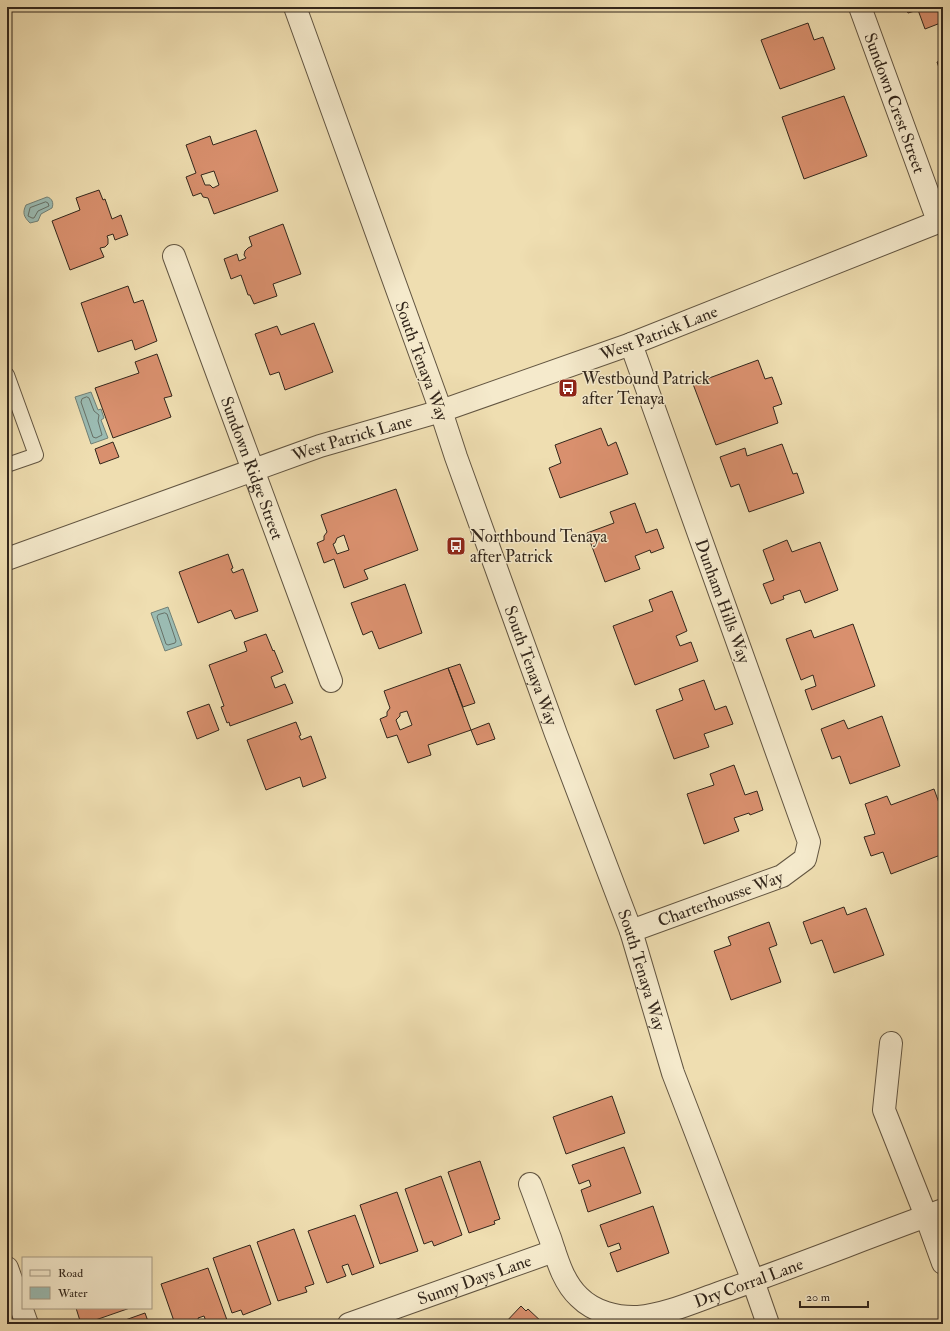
<svg xmlns="http://www.w3.org/2000/svg" width="950" height="1331" font-family="'IM FELL Double Pica',serif">
<style>
.water{fill:#9bbbb2;stroke:#718076}
.lines{fill:none;stroke-linecap:round;stroke-linejoin:round}
.shore{stroke:#677167;stroke-width:1}
.building{fill:#d9906e;stroke:#33271c;fill-rule:evenodd}
.service-casing{stroke:#625541;stroke-width:16}
.minor-casing{stroke:#625541;stroke-width:24}
.tertiary-casing{stroke:#625541;stroke-width:24}
.service{stroke:#f5eacc;stroke-width:14}
.minor{stroke:#f5eacc;stroke-width:22}
.tertiary{stroke:#f5eacc;stroke-width:22}
.labels{text-anchor:middle;stroke-width:3;stroke-linejoin:round;paint-order:stroke}
.street-label{font-size:17px;fill:#33271c;stroke:#f5eacc}
.poi-label{font-size:17px;fill:#33271c;stroke:#f5eacc;text-anchor:start}
</style>
<rect width="100%" height="100%" fill="#efdeb1"/>
<filter id="stains"><feTurbulence type="fractalNoise" baseFrequency=".005" numOctaves="4"/><feColorMatrix values="0 0 0 0 .2 0 0 0 0 .09 0 0 0 0 .02 0 0 0 .5 -.17"/></filter>
<radialGradient id="worn" r=".72"><stop offset=".6" stop-color="#630" stop-opacity="0"/><stop offset="1" stop-color="#630" stop-opacity=".3"/></radialGradient>
<path class="water" d="M47 197C52 198 54 203 52 208L41 214 38 221 30 223C24 217 22 213 26 205Z
M91 392 98 410 101 409 104 418 101 420 108 438 91 444 75 397Z
M168 607 182 645 165 651 151 613Z"/>
<g class="lines">
<path class="shore" d="M46 202 48 203 49 206 38 211 34 218H32L28 216 30 208Z
M87 397 89 398 94 411 99 415 98 421 102 435 96 438 93 437 81 402 82 399Z
M165 613 167 614 176 641 175 643 168 645 166 644 157 617 158 615Z"/>
</g>
<path class="building" d="M905 7H943V22L925 29 918 10 908 13Z
M808 23 814 40 823 37 835 69 780 89 761 40Z
M943 60V79L937 62Z
M844 96 867 156 804 179 782 117Z
M256 130 278 191 214 214 208 198 203 197 201 193 193 196 186 177 196 173 186 145 210 136 213 145ZM214 171 219 185 213 188 210 185H205L201 175Z
M99 190 103 200 105 199 112 219 121 215 128 235 115 240 113 234 107 236 108 239V244L105 247 100 248 104 257 70 270 52 221 80 210 76 198Z
M283 224 301 274 273 284 277 296 254 304 250 295H248L241 275 231 279 224 259 237 254 239 261 246 258 244 255 245 251 248 248 252 246 249 237Z
M128 286 134 303 143 300 157 341 135 350 132 340 98 352 81 303Z
M314 323 333 372 285 390 279 372 270 375 255 334 277 326 281 335Z
M157 354 172 396 164 398 171 417 113 438 95 388 139 373 135 362Z
M758 360 765 379 772 377 782 404 773 407 778 423 716 445 693 384Z
M601 428 608 446 616 442 628 474 560 498 549 468 561 463 555 445Z
M113 442 119 457 100 464 95 449Z
M782 444 793 474 797 473 804 493 749 512 739 484 731 487 720 457 745 448 747 456Z
M396 489 418 550 364 570 368 579 344 588 334 559 324 563 317 543 324 540V536L327 532 321 515ZM344 535 349 550 337 554 333 544 335 543 337 538Z
M635 503 646 533 657 529 664 548 651 553 650 550 635 556 640 569 605 582 587 533 614 523 610 512Z
M787 540 792 552 820 542 838 590 805 603 800 590 783 596 784 599 771 604 763 584 774 580 763 550Z
M228 554 233 568 231 569 233 573 243 569 258 611 235 619 231 610 198 623 179 572Z
M405 584 422 633 379 649 372 631 363 635 351 603Z
M672 591 687 631 676 636 680 646 691 642 698 661 635 685 613 626 653 611 649 600Z
M853 624 875 686 812 710 805 690 816 686 813 675 801 680 786 639 811 630 814 638Z
M266 634 273 651 274 650 283 672 271 677 275 688 285 684 293 703 230 726 229 722 227 723 221 707 224 706 209 665 247 651 244 642Z
M460 664 475 703 463 707 448 668Z
M448 668 471 730 428 745 431 755 408 763 397 735 387 738 380 719 387 716V712L390 708 384 691ZM407 711 412 725 400 730 396 720 400 716V713Z
M704 680 715 710 726 706 733 724 704 734 709 747 674 759 656 710 683 700 679 689Z
M209 704 219 730 197 739 187 712Z
M882 716 900 766 850 784 840 756 832 759 821 729 844 720 848 729Z
M296 722 301 735 299 736 301 740 311 736 326 778 303 787 300 777 266 790 247 740Z
M489 723 495 739 477 745 471 730Z
M734 765 745 795 757 791 763 810 750 815 749 813 734 818 739 831 704 844 687 794 714 785 710 774Z
M934 789 942 811H943V854L891 874 883 852 871 856 864 837 875 834 865 804 887 796 891 805Z
M844 907 847 915 866 908 884 955 834 973 822 940 811 944 803 922Z
M769 922 777 945 769 948 781 982 731 1000 714 951 731 945 728 937Z
M612 1096 625 1133 566 1154 553 1117Z
M624 1147 641 1193 588 1212 581 1190 591 1186 589 1180 579 1184 572 1165Z
M480 1161 500 1219 494 1221 495 1224 469 1233 448 1172Z
M441 1176 462 1235 434 1246 432 1241 424 1244 405 1189Z
M397 1192 418 1251 380 1264 360 1205Z
M653 1206 669 1253 617 1272 610 1253 621 1249 619 1243 608 1247 600 1225Z
M355 1215 374 1267 352 1275 348 1264 342 1266 346 1276 327 1283 308 1231Z
M294 1229 314 1284 305 1287 307 1292 278 1301 257 1242Z
M250 1245 271 1304 243 1315 241 1310 232 1313 213 1258Z
M208 1268 227 1320 215 1324H207L204 1316 198 1318 200 1324H175L161 1284Z
M521 1306 526 1311 528 1309 544 1324H504Z
M76 1308H130L84 1324H81Z
M145 1313 149 1324H114Z"/>
<g class="lines">
<defs>
<path id="service" d="M7 375 36 455 7 465"/>
<g id="minor">
<path d="M295 7 441 411"/>
<path id="s1" d="M860 7 938 221"/>
<path id="s2" d="M174 256 331 681"/>
<path id="s3" d="M631 931 782 876 805 859 809 842 631 344"/>
<path d="M891 1043 884 1110 926 1216 943 1263"/>
<path id="s4" d="M530 1184C537 1202 543 1220 550 1238 557 1259 563 1282 579 1297 594 1312 617 1318 638 1317 664 1315 694 1302 719 1293 794 1267 868 1237 943 1210"/>
<path d="M7 1268 27 1324"/>
<path id="s5" d="M349 1324 554 1251"/>
</g>
<g id="tertiary">
<path id="s6" d="M441 411 456 457 556 734 631 931 673 1073 753 1281 768 1324"/>
<path id="s7" d="M7 559 320 446 441 411 631 344 943 220"/>
</g>
</defs>
<use href="#service" class="service-casing"/>
<use href="#minor" class="minor-casing"/>
<use href="#tertiary" class="tertiary-casing"/>
<use href="#service" class="service"/>
<use href="#minor" class="minor"/>
<use href="#tertiary" class="tertiary"/>
</g>
<defs>
<symbol id="bus-square" viewBox="-11 -11 22 22"><rect x="-9" y="-9" width="18" height="18" rx="4" fill="#8f2418" stroke="#f5eacc"/><path d="M-5-6H5V4H4V6H2V4H-2V6H-4V4H-5ZM-3.5-4V0h7V-4ZM-3.5 1.2v1.5H-2V1.2ZM2 1.2v1.5H3.5V1.2Z" fill="#fff"/></symbol>
</defs>
<g fill-rule="evenodd">
<use href="#bus-square" x="557" y="377" width="22" height="22"/>
<use href="#bus-square" x="445" y="535" width="22" height="22"/>
</g>
<g class="labels">
<g class="street-label">
<text dy="6" stroke="none"><textPath href="#s1" startOffset="102">Sundown Crest Street</textPath></text>
<text dy="6" stroke="none"><textPath href="#s7" startOffset="690">West Patrick Lane</textPath></text>
<text transform="translate(422 361) rotate(70)" y="6">South Tenaya Way</text>
<text dy="6" stroke="none"><textPath href="#s7" startOffset="366">West Patrick Lane</textPath></text>
<text dy="6" stroke="none"><textPath href="#s2" startOffset="226">Sundown Ridge Street</textPath></text>
<text transform="translate(723 601) rotate(70)" y="6">Dunham Hills Way</text>
<text dy="6" stroke="none"><textPath href="#s6" startOffset="270">South Tenaya Way</textPath></text>
<text dy="6" stroke="none"><textPath href="#s3" startOffset="95">Charterhousse Way</textPath></text>
<text dy="6" stroke="none"><textPath href="#s6" startOffset="594">South Tenaya Way</textPath></text>
<text dy="6" stroke="none"><textPath href="#s5" startOffset="133">Sunny Days Lane</textPath></text>
<text dy="6" stroke="none"><textPath href="#s4" startOffset="304">Dry Corral Lane</textPath></text>
</g>
<g class="poi-label">
<text x="582" y="384">Westbound Patrick<tspan x="582" dy="20">after Tenaya</tspan></text>
<text x="470" y="542">Northbound Tenaya<tspan x="470" dy="20">after Patrick</tspan></text>
</g>
</g>
<rect width="950" height="1331" fill="none" stroke="#efdeb1" stroke-width="24"/>
<rect x="8" y="8" width="934" height="1315" fill="none" stroke="#33271c" stroke-width="2"/>
<rect x="12" y="12" width="926" height="1307" fill="none" stroke="#33271c"/>
<rect x="22" y="1257" width="130" height="52" fill="#f5eacc" stroke="#a79c86"/>
<rect x="30" y="1270" width="20" height="6" fill="#f5eacc" stroke="#a79c86"/>
<text x="58" y="1277" font-size="12" fill="#33271c">Road</text>
<rect x="30" y="1287" width="20" height="12" fill="#9bbbb2" stroke="#a79c86"/>
<text x="58" y="1297" font-size="12" fill="#33271c">Water</text>
<path d="M800 1301v6h68v-6" fill="none" stroke="#33271c" stroke-width="2"/>
<text x="806" y="1301" font-size="12" fill="#33271c" stroke="#f5eacc" stroke-width="3" paint-order="stroke">20 m</text>
<rect width="100%" height="100%" filter="url(#stains)"/>
<rect width="100%" height="100%" fill="url(#worn)"/>
</svg>
